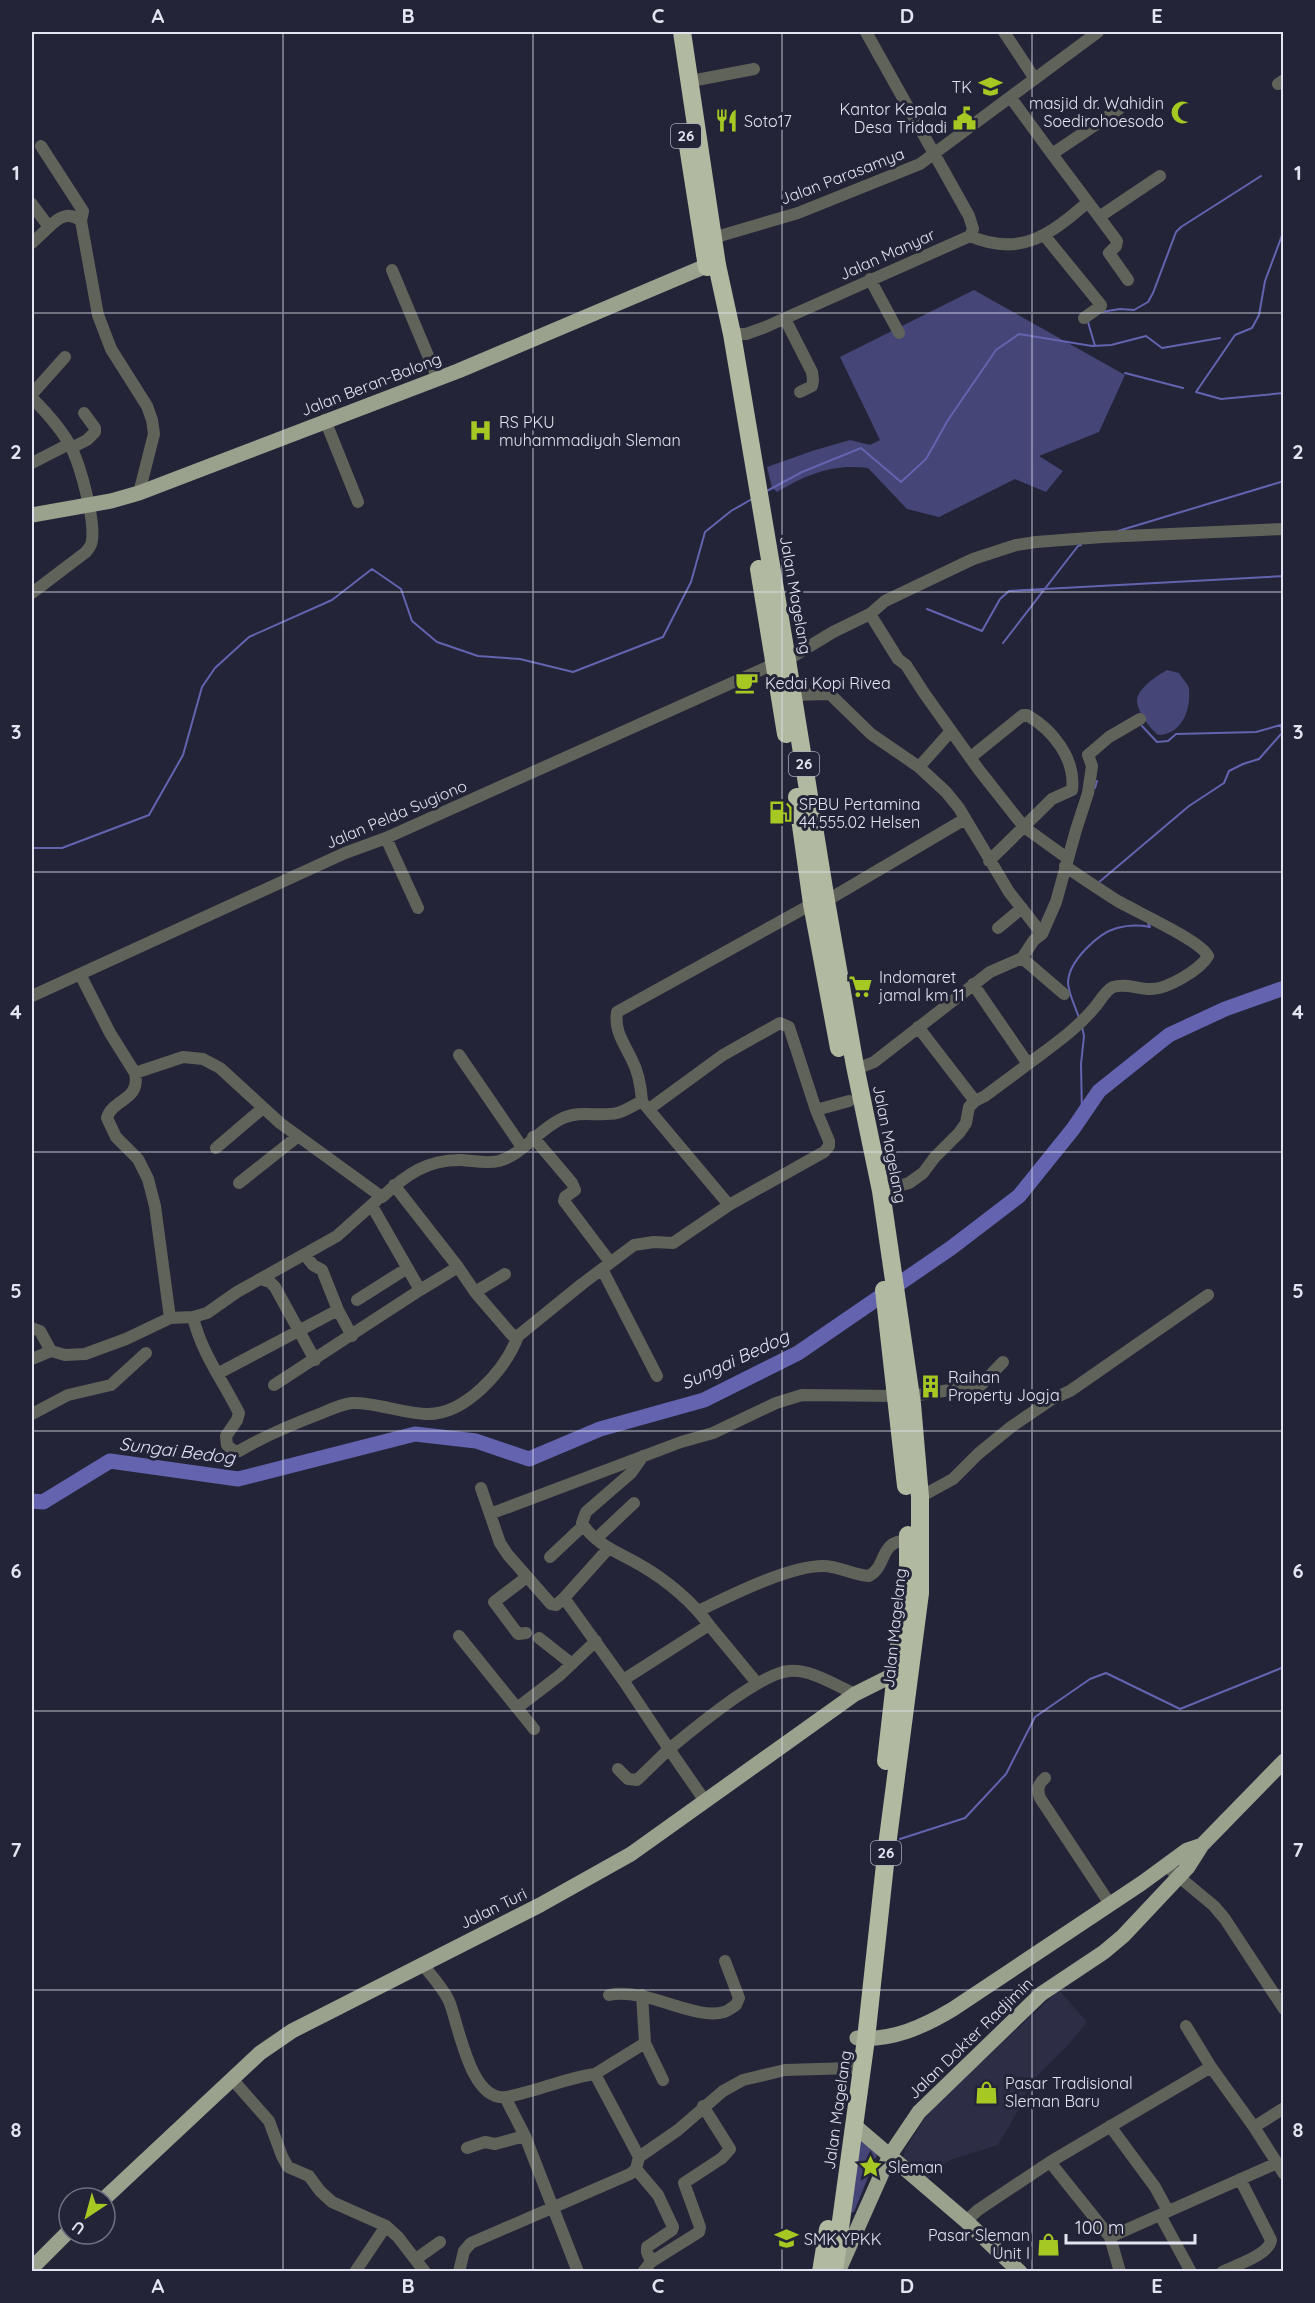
<svg xmlns="http://www.w3.org/2000/svg" width="1315" height="2303" font-family="Quicksand,sans-serif">
<style>
.built{fill:#2d2e46}
.green{fill:#454578}
.lines{fill:none;stroke-linecap:round;stroke-linejoin:round}
.stream{stroke:#6463b0;stroke-width:2}
.river{stroke:#6463b0;stroke-width:15}
.minor{stroke:#60635a;stroke-width:12}
.major{stroke:#9aa18d;stroke-width:15}
.highway{stroke:#b1b9a1;stroke-width:18}
.grid{fill:none;stroke:#e2e4f1;stroke-width:1.5;stroke-opacity:0.55}
.labels{text-anchor:middle;stroke-width:6;stroke-linejoin:round;paint-order:stroke}
.shield{fill:#232437;stroke:#a9aab9;stroke-width:1.5}
.shield-label{font-size:15px;font-weight:bold;fill:#e2e4f1}
.poi-label{font-size:16px;fill:#e2e4f1;stroke:#232437;text-anchor:start}
.street-label{font-size:16px;fill:#e2e4f1;stroke:#232437}
.water-label{font-size:18px;font-style:italic;fill:#e1e3f9;stroke:#232437}
.neatline{fill:none;stroke:#e2e4f1;stroke-width:2}
.grid-label{font-size:20px;text-anchor:middle;font-weight:bold;fill:#e2e4f1}
</style>
<rect width="100%" height="100%" fill="#232437"/>
<path class="built" d="M1059 1990 1087 2022 1068 2045 1028 2085 1024 2100 998 2145 950 2160 939 2168 926 2182 903 2160 905 2149 931 2109Z"/>
<path class="green" d="M974 290 1125 375 1099 432 1039 456 1063 471 1046 492 1015 479 939 517 907 509 868 468C832 464 808 474 777 492L772 488 767 467 812 451 850 440 870 445 880 440 840 357Z
M1167 670 1179 673C1182 678 1188 684 1189 689 1191 711 1181 735 1158 735 1150 728 1138 713 1137 702 1136 689 1158 675 1167 670Z
M862 2140 877 2155 854 2212 850 2213 858 2143Z"/>
<g class="lines">
<path class="stream" d="M1284 230 1265 281 1259 315 1252 328 1235 335 1196 392 1221 399 1284 393
M1101 312 1120 309 1134 310 1148 302 1153 293 1176 232 1181 227 1261 176
M1089 320 1088 322 1095 346
M1125 373 1183 388
M765 492 802 472 861 448 901 482 926 459 948 420 996 350 1019 334 1092 346 1111 345 1146 336 1162 348 1220 338
M1118 531 1284 481
M927 609 982 631 1000 599 1009 591 1284 576
M1003 643 1078 546 1081 545
M1142 726 1157 742 1168 741 1176 734 1256 732 1284 724
M1095 788 1097 781
M32 848H62L149 815 183 755 202 687 215 668 249 637 332 600 372 569 401 589 412 621 437 642 478 656 520 659 573 672 663 637 691 582 705 532 731 511 752 499
M1098 883 1189 806 1224 783 1229 771 1243 764 1259 759 1282 733 1281 725
M1079 1018C1076 1008 1068 993 1068 982 1069 961 1098 933 1117 928 1128 925 1140 925 1150 927L1148 923
M1082 1027 1084 1036 1081 1064 1082 1116
M900 1839 965 1818 1006 1774 1035 1717 1090 1679 1106 1673 1180 1709 1284 1667"/>
<path class="river" d="M32 1501 43 1502 110 1461 238 1479 415 1434 476 1441 529 1459 600 1429 704 1400 798 1353 951 1248 1019 1196 1073 1129 1099 1091 1169 1035 1225 1009 1284 988"/>
<path class="minor" d="M1004 32 1035 79
M691 81 754 69
M1278 84 1284 80
M1011 98 1052 154 1119 109
M41 146 83 211 81 221 98 315 111 349 147 406 152 420 154 434 139 493
M1088 202 1117 241 1116 246 1109 253 1128 280
M32 204 49 227 32 243
M1099 217 1160 176
M49 227C59 217 69 211 81 221
M1044 235 1101 305V306L1084 318
M970 236C1021 258 1051 234 1088 202L1052 154
M706 240 798 213 920 164 1098 32
M392 270 437 377
M870 279 899 333
M785 319 812 372 813 380 812 386 800 392
M732 334H746L763 328 970 236 973 229 969 216 866 32
M32 394 65 357
M32 398C46 412 63 431 72 449 81 468 95 520 92 540 92 545 89 548 86 552L32 593
M325 420 358 502
M71 448 87 440 95 432V428L84 413
M32 463 69 444
M870 614 898 659 906 665 924 693 979 770 1024 827 1067 858
M787 660 833 632 870 614 885 601 973 559 1016 545 1036 542 1102 537 1284 529
M792 695 828 694 832 696 871 734 919 767 946 792 959 808 1009 892 1042 934
M971 757 1023 715H1027C1053 730 1076 759 1072 790L1052 799 989 861
M919 767 951 731
M386 838 418 908
M826 901 965 819
M998 928 1022 908
M1022 958 1064 994
M80 974 110 1033 135 1073 183 1057 203 1059 220 1068 280 1123 382 1197C406 1175 427 1159 462 1160 475 1161 486 1164 499 1161 522 1155 540 1128 563 1118 580 1110 600 1117 617 1113 625 1111 634 1105 642 1101 641 1088 638 1071 632 1060 624 1043 614 1031 617 1012L812 904
M32 996 345 853 386 838 774 664
M918 1027 975 1101
M459 1055 522 1147
M1028 1064C1052 1046 1076 1030 1095 1007 1100 1001 1106 990 1113 987 1125 983 1138 989 1150 989 1166 990 1200 970 1208 956 1200 940 1136 912 1116 900 1099 889 1082 878 1065 866
M855 1066H864L874 1062 990 972 1022 958 1034 940 1042 934 1056 902 1076 830 1088 793 1092 766 1088 755 1109 737 1140 719
M135 1073C141 1101 113 1098 107 1118L116 1137 138 1159 148 1179 155 1206 170 1318
M645 1105 729 1205
M649 1109 723 1055 780 1023 789 1027 816 1110
M533 1137 572 1183 575 1190 565 1197 564 1201 610 1262
M216 1148 263 1108
M239 1183 297 1137
M394 1185 458 1267
M881 1191 909 1183 923 1173 935 1157 959 1133 966 1123 969 1107 975 1101 985 1096 1028 1064 973 984
M372 1206 420 1290 458 1267 475 1292 512 1335 518 1336 582 1284 634 1245 654 1242 673 1243 729 1205 824 1152 829 1146V1141L816 1110 849 1101
M305 1255 313 1265 322 1270 338 1310 352 1336
M602 1269 657 1376
M261 1279 270 1282 275 1287 315 1360
M475 1292 505 1274
M357 1300 406 1269
M193 1317C201 1352 223 1381 239 1413L237 1420 226 1436 227 1445 234 1451H239C266 1435 293 1424 322 1413 331 1409 342 1404 352 1403 374 1402 402 1413 425 1414 465 1416 505 1370 518 1336
M32 1328 40 1331 51 1351
M32 1359 51 1351 65 1355 85 1354 126 1339 170 1318 193 1317 207 1313 237 1292 337 1236 376 1201
M219 1373 338 1310
M274 1385 420 1290
M912 1396 981 1385 1003 1362
M32 1414 68 1395 111 1385 146 1353
M643 1456 631 1473 586 1512 582 1523C596 1546 621 1553 642 1566 666 1580 693 1602 709 1625
M481 1488 500 1543 508 1555 551 1604 556 1605 564 1598 608 1549
M920 1497 953 1479 978 1454 1011 1427 1052 1399 1070 1391 1208 1295
M490 1514 681 1442 713 1433 776 1403 802 1395 898 1396
M597 1538 634 1503
M550 1557 583 1526
M564 1598 623 1680
M698 1611C730 1596 788 1566 823 1566 839 1566 853 1575 869 1576 888 1566 878 1541 908 1540
M526 1633 518 1634 494 1602 527 1577
M459 1636 534 1729
M539 1638 572 1664
M517 1708 560 1675 596 1641
M618 1769 628 1779 637 1780 669 1749 623 1680 709 1625 757 1683
M1045 1778C1038 1784 1037 1789 1040 1798L1110 1904
M705 1801 669 1749C694 1729 760 1673 789 1671 811 1669 835 1685 855 1694
M1172 1871 1214 1906 1225 1919 1284 2009
M422 1964C431 1975 443 1988 449 2001 459 2025 470 2102 506 2097 536 2092 565 2078 595 2074L639 2157
M609 1995C647 1987 694 2021 724 2012 728 2011 733 2007 736 2005L739 1998 725 1961
M642 1995 645 2043 663 2080
M1186 2026 1211 2067 1254 2127 1284 2174
M595 2074 645 2043
M232 2079 269 2121 282 2156 288 2167 309 2176 320 2191 332 2202 386 2226 398 2237 425 2272
M505 2097 525 2136 578 2272
M1110 2126 1155 2187 1168 2211
M1254 2127 1284 2108
M467 2148 485 2142 495 2144 525 2136
M1050 2162 1110 2237 1120 2272
M636 2169 658 2195 673 2227 672 2230 647 2247V2252L651 2262 643 2272
M1160 2215 1191 2272
M966 2221 978 2210 1050 2162 1211 2067
M1110 2237 1277 2163
M416 2259 440 2242
M651 2262 699 2232 700 2227 684 2183 722 2158 730 2149 703 2106
M355 2272 386 2226
M459 2272 464 2251 471 2243 630 2174 636 2169 639 2157 678 2130 723 2091 743 2080 785 2070 853 2068
M1222 2272C1236 2265 1269 2255 1271 2240L1240 2179"/>
<path class="major" d="M32 515 111 501 139 493 458 371 706 266 717 265
M857 2038C892 2041 923 2027 953 2009L1142 1883 1187 1850 1202 1845 1284 1761
M855 2126 966 2221 1020 2272
M105 2198 260 2053 292 2031 540 1905 631 1854 855 1694 903 1670
M32 2268 69 2231
M838 2272 890 2155 919 2112 1041 1994 1104 1952 1123 1936 1188 1867 1202 1845"/>
<path class="highway" d="M682 32 717 265 732 334 787 660 826 901 855 1066 881 1191 912 1404 920 1497V1593L887 1846 866 2039 834 2272
M688 146 707 267
M759 569 786 734
M797 797 812 904 839 1048
M884 1290 906 1486
M886 1761 908 1567V1535
M821 2272 828 2229"/>
</g>
<path class="grid" d="M283 32V2272M533 32V2272M782 32V2272M1032 32V2272M32 313H1284M32 592H1284M32 872H1284M32 1152H1284M32 1431H1284M32 1711H1284M32 1990H1284"/>
<defs>
<symbol id="school-bare" viewBox="-9 -9 18 18"><path d="M0-5L7-2L0 1L-7-2ZM-4 1L0 2.5L4 1V4Q0 6-4 4Z" fill="#a5c822" stroke="#232437" stroke-width="2.5" paint-order="stroke"/></symbol>
<symbol id="mosque-bare" viewBox="-9 -9 18 18"><path d="M3.5-4.9A6 6 0 1 0 3.5 4.9A5 5 0 1 1 3.5-4.9Z" fill="#a5c822" stroke="#232437" stroke-width="2.5" paint-order="stroke"/></symbol>
<symbol id="civic-bare" viewBox="-9 -9 18 18"><path d="M-.6-6.5H3V-4.5H.6V-3L4-1V1h2V6H-6V1h2V-1L-.6-3ZM-1.2 2.5V6h2.4V2.5Z" fill="#a5c822" stroke="#232437" stroke-width="2.5" paint-order="stroke"/></symbol>
<symbol id="restaurant-bare" viewBox="-9 -9 18 18"><path d="M-5-6h1v4h1v-4h1v4h1v-4h1v5L-1.5 .5V6h-2V.5L-5-1ZM5-6V6H3V1.5H1.5Q1.5-4 5-6Z" fill="#a5c822" stroke="#232437" stroke-width="2.5" paint-order="stroke"/></symbol>
<symbol id="hospital-bare" viewBox="-9 -9 18 18"><path d="M-5-5h3v3.5h4V-5h3V5h-3V1.5h-4V5h-3Z" fill="#a5c822" stroke="#232437" stroke-width="2.5" paint-order="stroke"/></symbol>
<symbol id="cafe-bare" viewBox="-9 -9 18 18"><path d="M-5.5-4.5H6V0H3Q3 3.5 0 3.5H-2.5Q-5.5 3.5-5.5 0ZM3-3.2v2h1.7v-2ZM-6 4.5H4V6H-6Z" fill="#a5c822" stroke="#232437" stroke-width="2.5" paint-order="stroke"/></symbol>
<symbol id="fuel-bare" viewBox="-9 -9 18 18"><path d="M-5.5-6h7V0h2V4h1.3V-2.5L3-4.5l.8-.8L6-3V5H2.5V1h-1V6h-7ZM-4.2-4.7v3.2H.2V-4.7Z" fill="#a5c822" stroke="#232437" stroke-width="2.5" paint-order="stroke"/></symbol>
<symbol id="supermarket-bare" viewBox="-9 -9 18 18"><path d="M-6-5.5h2.5l.6 2H6L4.5 2H-2.5L-4.4-4H-6ZM-1.5 3.2a1.3 1.3 0 1 0 .1 0ZM3 3.2a1.3 1.3 0 1 0 .1 0Z" fill="#a5c822" stroke="#232437" stroke-width="2.5" paint-order="stroke"/></symbol>
<symbol id="building-bare" viewBox="-9 -9 18 18"><path d="M-4-6H4V6H1V3H-1V6H-4ZM-2.5-4.3h1.7v1.8h-1.7ZM.8-4.3h1.7v1.8H.8ZM-2.5-1h1.7V.8h-1.7ZM.8-1h1.7V.8H.8Z" fill="#a5c822" stroke="#232437" stroke-width="2.5" paint-order="stroke"/></symbol>
<symbol id="shop-bare" viewBox="-9 -9 18 18"><path d="M-5-2.5h2.3a2.7 3.5 0 0 1 5.4 0H5L5.5 6h-11ZM-1.5-2.5h3a1.5 2.3 0 0 0-3 0Z" fill="#a5c822" stroke="#232437" stroke-width="2.5" paint-order="stroke"/></symbol>
<symbol id="sight-bare" viewBox="-9 -9 18 18"><path d="M0-6L1.8-2.2L6-1.7L2.9 1.2L3.7 5.4L0 3.3L-3.7 5.4L-2.9 1.2L-6-1.7L-1.8-2.2Z" fill="#a5c822" stroke="#232437" stroke-width="2.5" paint-order="stroke"/></symbol>
</defs>
<g fill-rule="evenodd">
<use href="#school-bare" x="974" y="70" width="33" height="33"/>
<use href="#mosque-bare" x="1166" y="96" width="33" height="33"/>
<use href="#civic-bare" x="948" y="102" width="33" height="33"/>
<use href="#restaurant-bare" x="710" y="104" width="33" height="33"/>
<use href="#hospital-bare" x="464" y="414" width="33" height="33"/>
<use href="#cafe-bare" x="730" y="666" width="33" height="33"/>
<use href="#fuel-bare" x="764" y="796" width="33" height="33"/>
<use href="#supermarket-bare" x="844" y="970" width="33" height="33"/>
<use href="#building-bare" x="914" y="1370" width="33" height="33"/>
<use href="#shop-bare" x="970" y="2076" width="33" height="33"/>
<use href="#sight-bare" x="854" y="2150" width="33" height="33"/>
<use href="#school-bare" x="770" y="2222" width="33" height="33"/>
<use href="#shop-bare" x="1032" y="2228" width="33" height="33"/>
</g>
<g class="labels">
<g class="shield">
<rect x="671" y="124" width="30" height="24" rx="4.5"/>
<rect x="789" y="752" width="30" height="24" rx="4.5"/>
<rect x="871" y="1841" width="30" height="24" rx="4.5"/>
</g>
<g class="shield-label">
<text x="686" y="141">26</text>
<text x="804" y="769">26</text>
<text x="886" y="1858">26</text>
</g>
<g class="poi-label">
<text x="972" y="93" text-anchor="end">TK</text>
<text x="1164" y="109" text-anchor="end">masjid dr. Wahidin<tspan x="1164" dy="18">Soedirohoesodo</tspan></text>
<text x="947" y="115" text-anchor="end">Kantor Kepala<tspan x="947" dy="18">Desa Tridadi</tspan></text>
<text x="744" y="127">Soto17</text>
<text x="499" y="428">RS PKU<tspan x="499" dy="18">muhammadiyah Sleman</tspan></text>
<text x="765" y="689">Kedai Kopi Rivea</text>
<text x="799" y="810">SPBU Pertamina<tspan x="799" dy="18">44.555.02 Helsen</tspan></text>
<text x="879" y="983">Indomaret<tspan x="879" dy="18">jamal km 11</tspan></text>
<text x="948" y="1383">Raihan<tspan x="948" dy="18">Property Jogja</tspan></text>
<text x="1005" y="2089">Pasar Tradisional<tspan x="1005" dy="18">Sleman Baru</tspan></text>
<text x="888" y="2173">Sleman</text>
<text x="1030" y="2241" text-anchor="end">Pasar Sleman<tspan x="1030" dy="18">Unit I</tspan></text>
<text x="804" y="2245">SMK YPKK</text>
</g>
<g class="street-label">
<text transform="translate(842 176) rotate(-21)" y="6">Jalan Parasamya</text>
<text transform="translate(887 254) rotate(-24)" y="6">Jalan Manyar</text>
<text transform="translate(371 384) rotate(-21)" y="6">Jalan Beran-Balong</text>
<text transform="translate(796 595) rotate(80)" y="6">Jalan Magelang</text>
<text transform="translate(396 814) rotate(-23)" y="6">Jalan Pelda Sugiono</text>
<text transform="translate(890 1144) rotate(79)" y="6">Jalan Magelang</text>
<text transform="translate(894 1628) rotate(-84)" y="6">Jalan Magelang</text>
<text transform="translate(493 1908) rotate(-26)" y="6">Jalan Turi</text>
<text transform="translate(970 2038) rotate(-44)" y="6">Jalan Dokter Radjimin</text>
<text transform="translate(837 2110) rotate(-82)" y="6">Jalan Magelang</text>
</g>
<g class="water-label">
<text transform="translate(735 1360) rotate(-25)" y="6">Sungai Bedog</text>
<text transform="translate(177 1451) rotate(7)" y="6">Sungai Bedog</text>
</g>
</g>
<rect width="1315" height="2303" fill="none" stroke="#232437" stroke-width="66"/>
<g transform="translate(87 2216) rotate(216)"><circle r="28" fill="#232437" stroke="#6f7181" stroke-width="1.5"/>
<path d="M0-4.5L10 22L0 15L-10 22Z" fill="#a5c822"/>
<text y="-9" font-size="16" font-weight="bold" text-anchor="middle" fill="#e2e4f1">U</text>
</g>
<path d="M1066 2234v9h129v-9" fill="none" stroke="#e2e4f1" stroke-width="3"/>
<text x="1075" y="2234" font-size="18" fill="#e2e4f1" stroke="#232437" stroke-width="4.5" paint-order="stroke">100 m</text>
<rect x="33" y="33" width="1249" height="2237" class="neatline"/>
<g class="grid-label">
<text x="158" y="23">A</text>
<text x="408" y="23">B</text>
<text x="658" y="23">C</text>
<text x="907" y="23">D</text>
<text x="1157" y="23">E</text>
<text x="16" y="180">1</text>
<text x="1298" y="180">1</text>
<text x="16" y="459">2</text>
<text x="1298" y="459">2</text>
<text x="16" y="739">3</text>
<text x="1298" y="739">3</text>
<text x="16" y="1019">4</text>
<text x="1298" y="1019">4</text>
<text x="16" y="1298">5</text>
<text x="1298" y="1298">5</text>
<text x="16" y="1578">6</text>
<text x="1298" y="1578">6</text>
<text x="16" y="1857">7</text>
<text x="1298" y="1857">7</text>
<text x="16" y="2137">8</text>
<text x="1298" y="2137">8</text>
<text x="158" y="2293">A</text>
<text x="408" y="2293">B</text>
<text x="658" y="2293">C</text>
<text x="907" y="2293">D</text>
<text x="1157" y="2293">E</text>
</g>
</svg>
